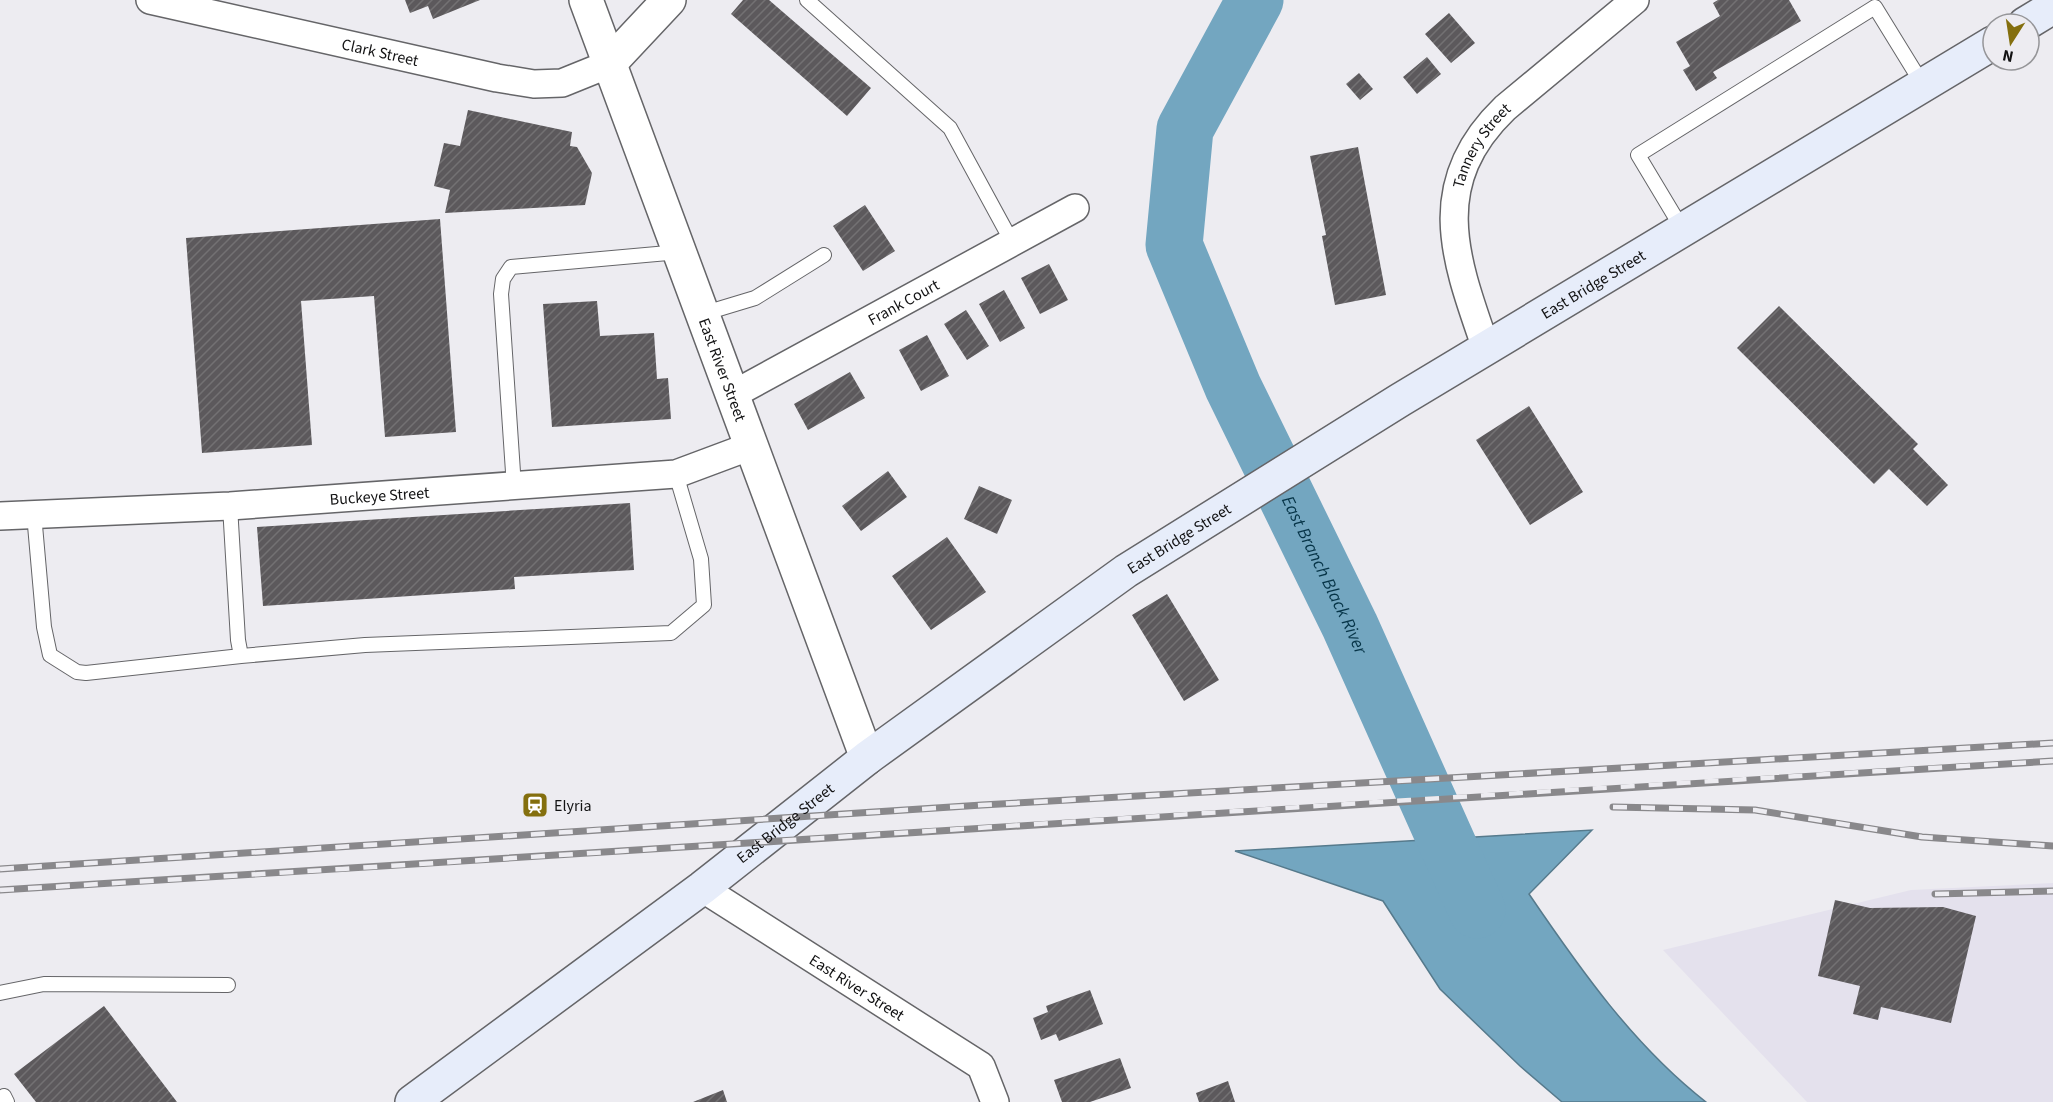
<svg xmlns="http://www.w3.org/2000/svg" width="2053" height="1102" font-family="'Source Sans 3',sans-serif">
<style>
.built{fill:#e4e1ed}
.water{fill:#73a6c0;stroke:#567a8c;stroke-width:1.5}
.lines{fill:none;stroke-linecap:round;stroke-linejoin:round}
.river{stroke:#73a6c0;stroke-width:57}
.building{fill:url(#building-hatch)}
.service-casing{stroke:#656568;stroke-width:16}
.minor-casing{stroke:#656568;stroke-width:30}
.tertiary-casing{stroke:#656568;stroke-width:36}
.secondary-casing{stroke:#656568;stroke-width:36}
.service{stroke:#fff;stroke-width:14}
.minor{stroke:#fff;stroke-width:27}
.tertiary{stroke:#fff;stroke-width:33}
.secondary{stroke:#e7edfa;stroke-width:33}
.rail-casing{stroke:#89888b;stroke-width:7}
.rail{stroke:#edecf1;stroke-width:4.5;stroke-dasharray:14;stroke-linecap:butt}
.labels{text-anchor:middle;stroke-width:6;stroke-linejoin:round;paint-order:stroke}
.street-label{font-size:16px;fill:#121213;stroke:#edecf1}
.poi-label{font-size:16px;fill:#121213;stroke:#edecf1;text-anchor:start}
.water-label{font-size:18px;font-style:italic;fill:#063447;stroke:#edecf1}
</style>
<defs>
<pattern id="building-hatch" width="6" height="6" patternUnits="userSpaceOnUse" patternTransform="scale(1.5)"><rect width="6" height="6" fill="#5c595c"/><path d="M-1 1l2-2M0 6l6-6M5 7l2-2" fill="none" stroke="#737173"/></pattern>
</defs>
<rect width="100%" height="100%" fill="#edecf1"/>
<path class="built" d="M2053 883V1102H1807L1663 950 1911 890Z"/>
<path class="water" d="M1592 830 1529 894C1580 969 1634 1046 1706 1102H1562L1520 1066 1440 989 1383 901 1235 851Z"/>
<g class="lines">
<path class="river" id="s1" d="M1255 0 1185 129 1174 245 1233 387 1350 626 1477 910"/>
</g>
<path class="building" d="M405 0H480L433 19 428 6 410 13Z
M743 0H769L871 88 847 116 731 14Z
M1718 0H1789L1801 21 1713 72 1717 78 1696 91 1683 70 1690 66 1676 42 1720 16 1713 3Z
M1449 13 1475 43 1451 63 1425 34Z
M1427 57 1441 74 1417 94 1403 77Z
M1359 73 1373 89 1360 100 1346 84Z
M468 110 572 132 570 146 577 147 592 173 585 205 445 213 450 190 434 186 444 143 460 146Z
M1358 147 1386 295 1335 305 1322 236 1326 235 1310 156Z
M865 205 895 251 863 271 833 226Z
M440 219 456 432 385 437 374 296 301 301 312 445 202 453 186 238Z
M1049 264 1068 300 1040 314 1021 278Z
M1004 290 1025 328 1000 342 979 304Z
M597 301 600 336 654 333 657 379 668 378 671 419 552 427 543 304Z
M1779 306 1918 444 1913 449 1948 485 1927 506 1889 469 1874 484 1737 348Z
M966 310 989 346 967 360 944 324Z
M927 335 949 376 921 391 899 350Z
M850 372 865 398 808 430 794 404Z
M1529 406 1583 492 1530 525 1476 440Z
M888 471 907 497 861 531 842 506Z
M979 486 1012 500 997 534 964 519Z
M630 503 634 570 514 577 515 589 263 606 257 527Z
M947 537 986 592 931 630 892 576Z
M1167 594 1219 680 1184 701 1132 615Z
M546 800V810L524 812 523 801Z
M1835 900 1870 908 1943 907 1976 916 1951 1023 1881 1007 1878 1020 1853 1014 1860 986 1818 976Z
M1090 990 1103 1024 1059 1041 1056 1034 1041 1040 1033 1018 1048 1012 1046 1006Z
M104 1006 177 1102H36L14 1074Z
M1120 1058 1131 1088 1090 1102H1062L1054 1080Z
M1228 1081 1235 1102H1199L1196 1093Z
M723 1090 727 1102H693Z"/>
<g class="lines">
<defs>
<path id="service" d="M807 0 950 128 1012 242
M1683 230 1638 155 1875 7 1923 85
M702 314 755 298 824 255
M514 487 501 294 503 279 511 267 679 252
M230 506 238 640 241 656 365 645 671 633 704 605 701 559 676 474
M34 514 44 627 50 655 77 672 86 673 241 656
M0 993 44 984 228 985
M0 1099 4 1096 7 1102"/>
<g id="minor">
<path id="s2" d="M150 0 497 78 534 84 562 83 609 64"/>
<path id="s3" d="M1486 348C1455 259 1426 184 1505 108L1635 0"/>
<path id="s4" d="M732 395 1075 208"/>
<path id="s5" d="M0 516 230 506 676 474 751 446"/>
<path id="s6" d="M702 888 981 1066 995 1102"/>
</g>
<g id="tertiary">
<path id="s7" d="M586 0 867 758"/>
<path d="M609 64 669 0"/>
</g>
<g id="secondary">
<path d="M2025 24 2053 7"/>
<path id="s8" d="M412 1102 702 888 867 758 1126 571 1400 400 1993 43"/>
</g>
</defs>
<use href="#service" class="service-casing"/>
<use href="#minor" class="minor-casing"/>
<use href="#tertiary" class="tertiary-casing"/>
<use href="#secondary" class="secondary-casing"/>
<use href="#service" class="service"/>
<use href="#minor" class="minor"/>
<use href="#tertiary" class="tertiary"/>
<use href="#secondary" class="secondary"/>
<defs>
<path id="rail" d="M1613 807 1755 810 1922 837 2053 846
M0 869 982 805 2053 743
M0 890C684 849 1368 800 2053 761
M1935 894 2053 891"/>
</defs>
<use href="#rail" class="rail-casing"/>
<use href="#rail" class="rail"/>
</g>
<defs>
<symbol id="station-square" viewBox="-11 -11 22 22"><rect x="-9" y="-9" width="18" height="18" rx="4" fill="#846f0e" stroke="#edecf1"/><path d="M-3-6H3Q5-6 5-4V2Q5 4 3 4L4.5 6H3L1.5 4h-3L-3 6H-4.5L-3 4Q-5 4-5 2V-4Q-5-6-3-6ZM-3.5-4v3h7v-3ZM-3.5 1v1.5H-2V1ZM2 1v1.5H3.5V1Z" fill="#fff"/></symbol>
</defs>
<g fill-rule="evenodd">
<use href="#station-square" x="520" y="790" width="30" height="30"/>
</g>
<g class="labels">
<g class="street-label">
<text dy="6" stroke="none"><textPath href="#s2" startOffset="236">Clark Street</textPath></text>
<text dy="6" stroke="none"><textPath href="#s3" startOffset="214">Tannery Street</textPath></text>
<text dy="6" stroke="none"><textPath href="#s8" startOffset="1438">East Bridge Street</textPath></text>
<text dy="6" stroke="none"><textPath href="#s4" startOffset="195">Frank Court</textPath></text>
<text dy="6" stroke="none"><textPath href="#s7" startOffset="394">East River Street</textPath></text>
<text dy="6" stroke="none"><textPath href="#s5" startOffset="380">Buckeye Street</textPath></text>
<text dy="6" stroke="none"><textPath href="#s8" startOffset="952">East Bridge Street</textPath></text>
<text dy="6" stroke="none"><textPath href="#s8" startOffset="466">East Bridge Street</textPath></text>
<text dy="6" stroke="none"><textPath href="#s6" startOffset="184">East River Street</textPath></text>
</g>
<g class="poi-label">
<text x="554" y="811">Elyria</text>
</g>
<g class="water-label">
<text dy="6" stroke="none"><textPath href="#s1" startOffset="626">East Branch Black River</textPath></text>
</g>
</g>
<g transform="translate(2011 42) rotate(192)"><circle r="28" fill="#edecf1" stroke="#959598" stroke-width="1.5"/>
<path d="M0-4.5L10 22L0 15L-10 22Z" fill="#846f0e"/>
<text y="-9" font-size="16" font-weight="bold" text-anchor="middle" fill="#121213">N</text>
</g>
</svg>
